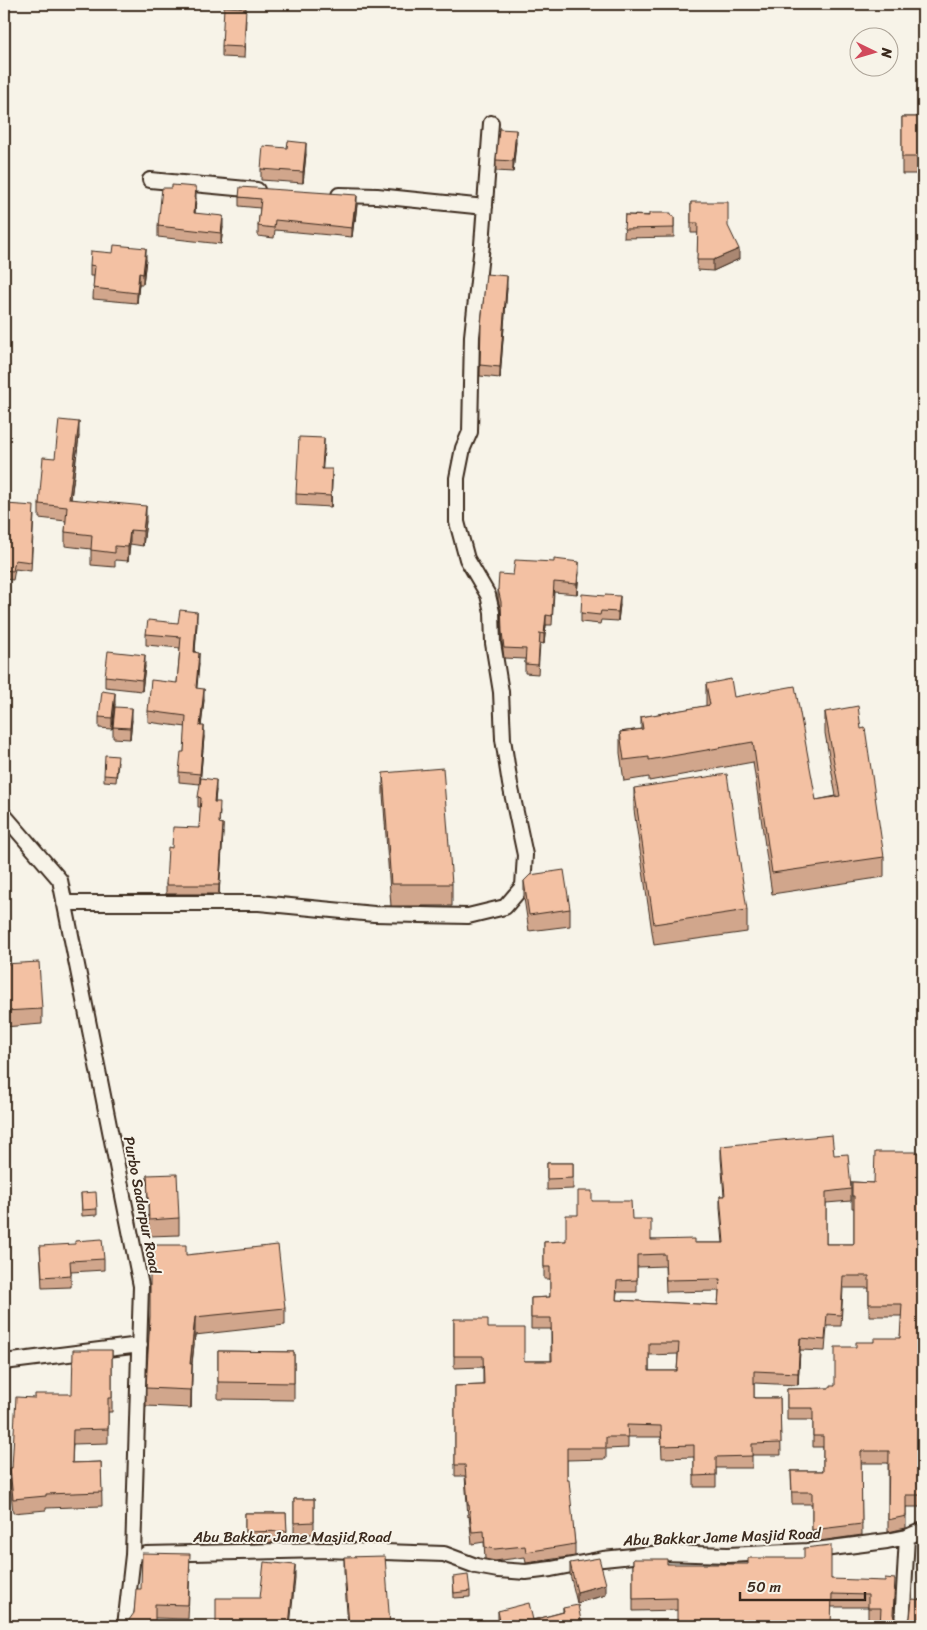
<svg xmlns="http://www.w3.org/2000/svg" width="927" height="1630" font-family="Sriracha,sans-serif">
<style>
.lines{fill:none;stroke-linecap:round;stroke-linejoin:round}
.street-casing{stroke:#3b2a1e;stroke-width:18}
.street{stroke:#f7f3e8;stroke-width:14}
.wall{fill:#d1a68c;stroke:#3b2a1e;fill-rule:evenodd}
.shaded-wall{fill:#aa8772;stroke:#3b2a1e}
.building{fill:#f3c1a3;stroke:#3b2a1e;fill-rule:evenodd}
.labels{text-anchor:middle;stroke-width:4;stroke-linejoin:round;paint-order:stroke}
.street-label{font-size:15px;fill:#3b2a1e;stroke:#f7f3e8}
</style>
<rect width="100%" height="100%" fill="#f7f3e8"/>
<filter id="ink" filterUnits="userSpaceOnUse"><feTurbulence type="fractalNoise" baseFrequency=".02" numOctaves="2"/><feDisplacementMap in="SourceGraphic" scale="10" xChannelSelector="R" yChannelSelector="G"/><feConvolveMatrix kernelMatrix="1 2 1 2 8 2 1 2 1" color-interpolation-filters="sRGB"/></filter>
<g filter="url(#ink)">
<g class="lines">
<defs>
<path id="street" d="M150 180 257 190
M339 195 377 196 485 207
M4 815 60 880 141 1286 133 1555 125 1626
M64 903H259L374 914 468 916 505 907 523 886 525 855 510 784 503 739 501 692 493 643 492 612 488 595 467 559 457 522V478L463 448 470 432 472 336 482 245 491 123
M4 1362 140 1345
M146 1554 324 1550 444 1554 476 1566 498 1570 526 1572 551 1569 603 1559 662 1553 728 1555 808 1551 887 1541 907 1537 923 1530
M902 1626 907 1537"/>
</defs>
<use href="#street" class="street-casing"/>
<use href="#street" class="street"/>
</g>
<path class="wall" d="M246 19 244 58 222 57V46Z
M902 117H923V174H902Z
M516 142 513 172 496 171V160Z
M287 148 306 154 303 183 261 180V169Z
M239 197 357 205 355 221H354L352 237 275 230 274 238 258 236V226L260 208 239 206Z
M196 198 195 213 223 227 221 244 158 237V226Z
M691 202 739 259 713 271 697 270 698 233H691Z
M625 215 674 216V237L624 238Z
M146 259 143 284H139L137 303 93 299 94 276H90V265Z
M507 288 500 378 480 376 481 325Z
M79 436 71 499 146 521 143 546 130 544 128 561 115 560V567L91 565V549L65 546V532L66 521 39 518V504L55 458Z
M324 449 322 469 332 480 331 507 296 505V494Z
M4 498 6 504 34 515 31 571 15 569 13 580 4 579Z
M579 572 577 594 554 592 552 625H546L544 644 540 643 538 674 525 673V659L504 658 502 642 501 612 498 599V589L513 575Z
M620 605 618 621 601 620 600 624 581 622V613Z
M178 623H197L195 653 199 664 196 689 204 700 201 726 204 737 200 784 179 782V772L184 752 186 727 148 722V711L177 683 180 648 146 645V634Z
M145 666 142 691 105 687V676Z
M706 684 734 697 816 800 836 796 825 733V712L884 857V877L772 894 753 762 649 781V777L624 781 620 753V732L641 729V717L706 706Z
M115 704 112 729 99 728V717Z
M132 720 130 739 113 738V727Z
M118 762 116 782 104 781V775Z
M383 773 452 884V906H391L383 794Z
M634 788 747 910V932L654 945 634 810Z
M216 790 215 802 220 812 219 824 223 833 219 894H166V885L172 848 199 828 201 807H198V797Z
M524 881 570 909V926L529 931 524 898Z
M4 964 42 1009V1024L4 1027Z
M721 1146 834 1155 851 1189V1201L826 1203V1244H854V1208H852V1182L874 1183 923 1152V1507H906V1528L888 1532V1463H861L862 1535 812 1542V1504H792L791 1471H823V1447H813V1420H787V1389L830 1388 835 1386 856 1347 874 1342 900 1338 902 1316H869V1288H843L841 1326H827L825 1351 800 1350 798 1385 754 1383V1398H780L781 1455H752V1468H716V1487H694V1457L662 1458 661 1437H628V1448L606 1449V1459L567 1460V1480L575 1544V1556L526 1563 525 1557 495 1561 485 1559 484 1542 472 1544 469 1516 468 1517 465 1476H455V1386L483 1385V1367L454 1368V1319L488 1328 524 1361H551V1329H531V1298L550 1297V1279H544V1242L566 1241 578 1215 592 1201 632 1219 651 1240 694 1243H723L720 1208V1196H724L721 1158ZM665 1266 666 1292 719 1291 718 1305 616 1300 617 1292H637V1267ZM678 1354 677 1371H649V1355Z
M547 1163H573V1189L547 1190Z
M147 1175 179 1218V1235L149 1236Z
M81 1193 97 1209V1215L82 1216Z
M40 1246 104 1259V1270L71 1272V1287L42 1288Z
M186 1255 285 1308V1325L195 1335 192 1364 191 1408 146 1406V1388L150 1319 154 1272Z
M112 1350V1412H108V1443L73 1444 72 1463 101 1462 102 1506 46 1508V1510L13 1513 10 1482V1468H12L35 1398 72 1394Z
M218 1351 294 1352V1400L218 1399Z
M294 1499H314V1534H294Z
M245 1513H286L287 1542 245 1543Z
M344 1557 390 1626H348L344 1571Z
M633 1559 667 1564 831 1579 895 1592 894 1616V1618L901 1622 923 1626 880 1620H868V1607H832L633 1611Z
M570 1563 606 1595 577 1603 570 1574Z
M190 1568 188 1619 155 1618 134 1613 141 1589Z
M453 1577 470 1591V1597L454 1598Z
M563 1608 582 1626H498V1611L533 1620 563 1612Z"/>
<path class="shaded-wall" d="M516 130V142L513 172V161Z
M306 143V154L303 183V172Z
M196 187V198L194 224V213Z
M357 195V205L355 221V211Z
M354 211V221L352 237V228Z
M223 216V227L221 244V233Z
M146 248V259L143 284V274Z
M739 249V259L713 271V260Z
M139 273V284L137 303V293Z
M507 276V288L500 378V367Z
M79 422V436L69 513V499Z
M324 438V449L322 480V469Z
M332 469V480L331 507V496Z
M146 506V521L143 546V531Z
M130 530V544L128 561V547Z
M579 562V572L577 594V584Z
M620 596V605L618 621V612Z
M197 612V623L194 663V652Z
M546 615V625L544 644V634Z
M199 653V664L196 699V688Z
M145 655V666L142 691V680Z
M204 689V700L200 736V726Z
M115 693V704L112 729V718Z
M132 708V720L130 739V728Z
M204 726V737L200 784V774Z
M216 780V790L214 811V802Z
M223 824V833L219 894V885Z
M195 1317V1335L190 1381V1364Z
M800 1338V1350L798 1385V1373Z
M192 1364V1381L191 1408V1390Z
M295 1565V1579L290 1626H289Z
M606 1584V1595L577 1603V1592Z"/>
<path class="building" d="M224 7 246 8 244 47 222 46Z
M902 117H923V157H902Z
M499 129 516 130 513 161 496 160Z
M288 141 306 143 303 172 261 169 263 146 287 148Z
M172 185 196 187 194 213 223 216 221 233 158 226 162 188H172Z
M240 187 357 195 355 211H354L352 228 275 220 274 228 258 226 261 199 239 197Z
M691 202H728V226L739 249 713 260H697L698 223H691Z
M649 213H671V216H674V228L624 229 625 215 649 216Z
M114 245 146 248 143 274 139 273 137 293 93 288 95 266 90 265 91 251 113 253Z
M486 274 507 276 500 367 480 365 481 325Z
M59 420 79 422 69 499 146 506 143 531 130 530 128 547 115 546V553L91 550 92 535 65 532 67 507 39 504 43 457 55 458Z
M299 437 324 438 322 469H332L331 496 296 494Z
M4 498H6V504L34 506 31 562 15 560 13 571 4 570Z
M554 559 579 562 577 584 554 582 552 616 546 615 544 634 540 633 538 665 525 664 526 649 504 648 502 632 501 602 498 589 499 574 513 575 515 560 554 562Z
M582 594 605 596V595L620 596 618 612 601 611 600 615 581 613Z
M180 610 197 612 194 652 199 653 196 688 204 689 200 726H204L200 774 179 772 181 752H184L186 716 148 711 151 680 177 683 181 637 146 634 148 620 178 623Z
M108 651 145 655 142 680 105 676Z
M731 679 734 697 795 686 816 800 840 796 825 712 858 706 861 729 865 728 884 857 772 873 753 742 649 760V757L624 760 620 732 643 729 641 717 710 705 706 684Z
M102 691 115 693 112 718 99 717Z
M115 707 132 708 130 728 113 727Z
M105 755 118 756 116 776 104 775Z
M443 768 452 884H391L383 773Z
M727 774 747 910 654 924 634 788Z
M201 778 216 780 214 802H220L219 823 223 824 219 885H166L168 847 172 848 173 827 199 828 201 798 198 797Z
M564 870 570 909 529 915 524 881 530 875Z
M39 962 42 1009 4 1011V964Z
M832 1135 834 1155 848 1154 851 1189 826 1192V1244H854V1196H852V1182L874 1183 875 1152H923V1495H906V1516L888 1520 889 1451H861L862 1524 812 1530V1492H792L791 1471H823V1436H813V1408H787V1389L830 1388V1386H835V1347H856V1342H874V1338H900L902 1304H869V1276H843L841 1315 827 1314 825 1340 800 1338 798 1373 754 1371V1398H780L781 1443 752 1444V1456L716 1457V1475L694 1476V1445L662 1446 661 1426 627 1425 628 1437H606V1448H567V1480H569L575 1544 526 1552 525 1546 495 1549 485 1547 484 1531 472 1532 469 1505H468L465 1465H455V1386L484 1385 483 1356H454V1319H488V1328H524V1361H552L551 1318H531V1298L550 1297V1267H544V1242L566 1241V1215H578V1191H592V1201H631L632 1219H651V1240L694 1239V1243H724L720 1196H725L721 1146ZM665 1254 666 1280 720 1279 718 1305 616 1300 617 1281 637 1280V1255ZM649 1343H679L677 1371H649Z
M547 1163H573V1178L547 1179Z
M177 1174 179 1218 149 1220 147 1175Z
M96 1192 97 1209 82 1210 81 1193Z
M102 1239 104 1259 70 1261 71 1275 42 1277 40 1246 75 1244V1241Z
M154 1245H186V1255L278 1245 285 1308 195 1317 190 1364H192L191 1390 146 1388 150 1317V1272H154Z
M73 1350H112V1398H108V1429L73 1430 72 1463 101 1462 102 1492 46 1494V1496L13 1499 10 1468H12L16 1397 35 1398V1394H72Z
M218 1351 294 1352V1383L218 1382Z
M294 1499H314V1522L294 1523Z
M245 1513H286L287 1531 245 1532Z
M831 1545V1579L885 1581V1578L895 1579 893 1614 894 1618 901 1622 906 1621 910 1618 912 1599 923 1600V1626H880L881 1608H868V1595L832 1594 831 1626H677V1598L633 1599V1559H667V1564H748V1558H804V1548Z
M142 1553 190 1554 188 1605 155 1604V1626H129V1620L134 1613 136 1589H141Z
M385 1556 390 1626H349L344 1557Z
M599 1558 606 1584 577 1592 570 1563Z
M264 1562 295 1565 289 1626H216V1598H260Z
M468 1575 470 1591 454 1593 453 1577Z
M529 1603 533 1620 564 1612 563 1608 578 1605 582 1626H501L498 1611Z"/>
</g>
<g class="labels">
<g class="street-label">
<text transform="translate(142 1205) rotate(79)" y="5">Purbo Sadarpur Road</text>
<text x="292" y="1542">Abu Bakkar Jame Masjid Road</text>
<text transform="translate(722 1537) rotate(-2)" y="5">Abu Bakkar Jame Masjid Road</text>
</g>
</g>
<rect width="927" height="1630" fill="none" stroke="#f7f3e8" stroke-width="20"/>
<rect x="10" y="10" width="907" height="1610" fill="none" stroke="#3b2a1e" stroke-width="2" filter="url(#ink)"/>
<g transform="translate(874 52) rotate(95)"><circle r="24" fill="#f7f3e8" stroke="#aca397"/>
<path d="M0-4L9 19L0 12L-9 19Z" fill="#d1495b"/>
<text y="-8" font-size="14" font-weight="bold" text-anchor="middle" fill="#3b2a1e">N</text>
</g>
<path d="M740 1592v8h125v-8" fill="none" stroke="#3b2a1e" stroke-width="2.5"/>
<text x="747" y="1592" font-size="15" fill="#3b2a1e" stroke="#f7f3e8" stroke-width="4" paint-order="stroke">50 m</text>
</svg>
